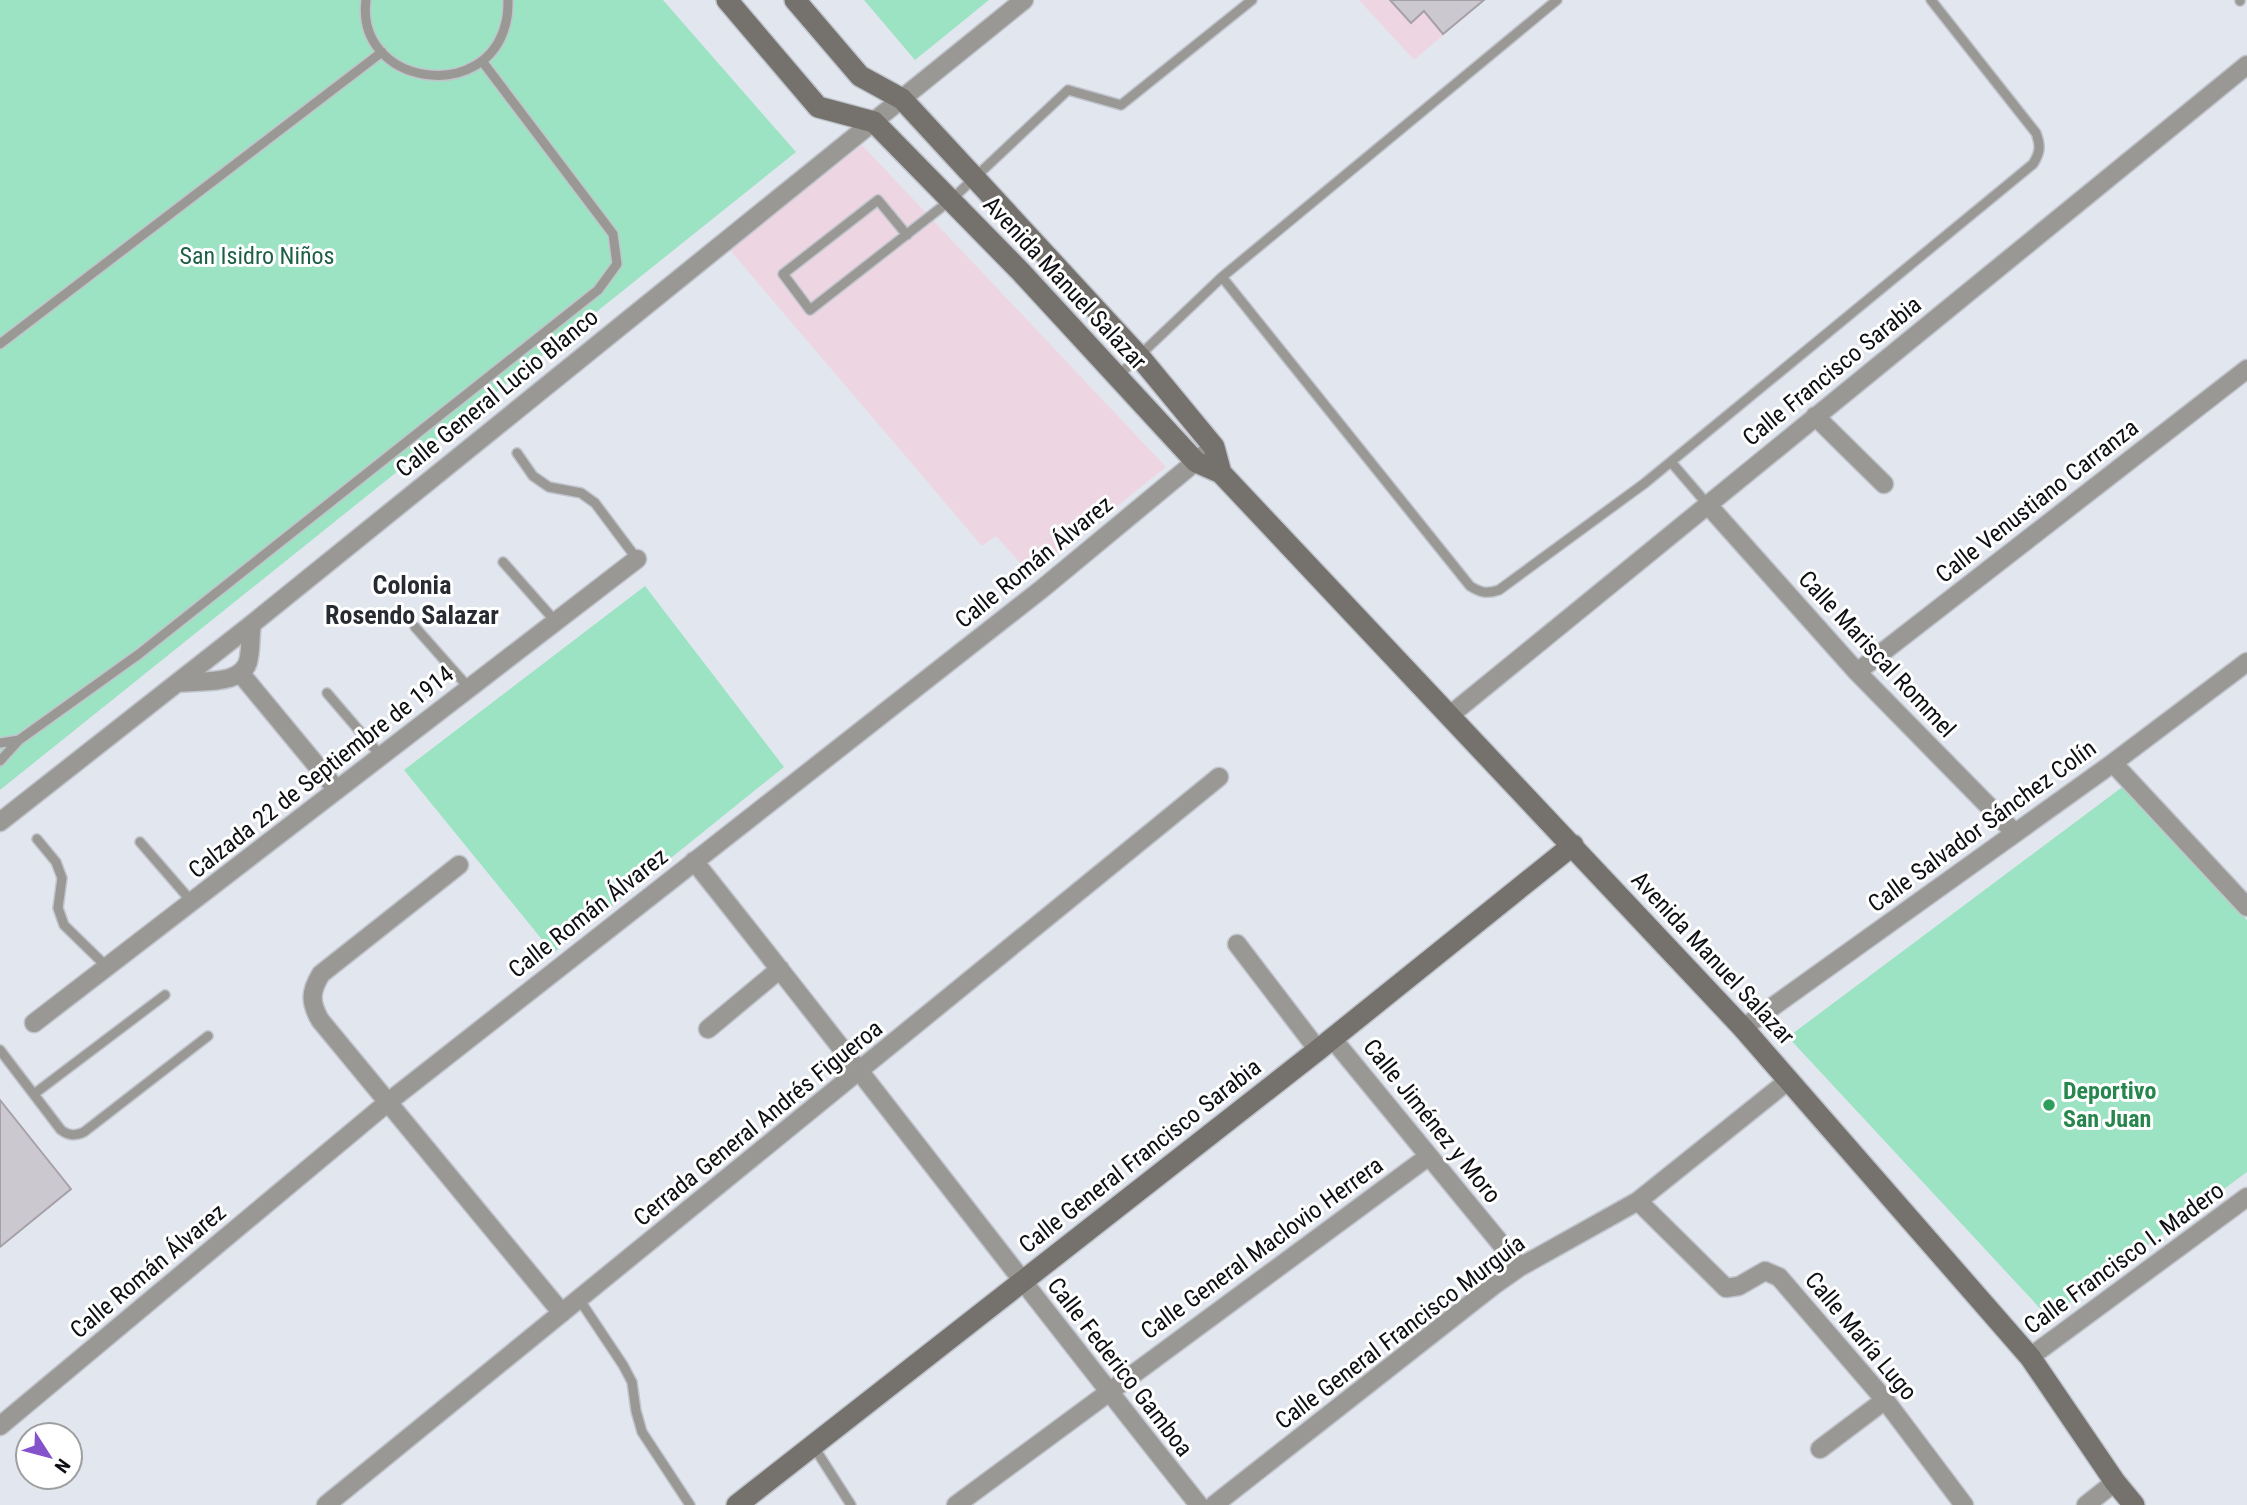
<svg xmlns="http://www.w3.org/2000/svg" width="2247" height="1505" font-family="'Roboto Condensed',sans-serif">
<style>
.education{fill:#edd6e1}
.green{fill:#9ce3c3}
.building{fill:#ccc8d0;stroke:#a6a1a9;stroke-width:2}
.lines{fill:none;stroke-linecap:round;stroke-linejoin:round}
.lane-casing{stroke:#c0c4cc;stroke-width:12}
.street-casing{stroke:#c0c4cc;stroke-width:21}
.secondary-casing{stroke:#c0c4cc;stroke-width:24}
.lane{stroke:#9a9894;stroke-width:9}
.street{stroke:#9a9894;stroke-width:18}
.secondary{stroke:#75726d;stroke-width:21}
.leisure-dot{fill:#2e9e5b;stroke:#fff;stroke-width:2.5}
.labels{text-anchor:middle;stroke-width:6;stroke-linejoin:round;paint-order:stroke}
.park-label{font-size:24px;fill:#1d5f46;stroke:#fff}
.street-label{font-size:24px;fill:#0d0f12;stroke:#fff}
.leisure-label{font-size:24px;font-weight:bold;fill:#27864d;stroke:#fff;text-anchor:start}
.neighbourhood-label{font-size:26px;font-weight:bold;fill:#282c32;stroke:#fff}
</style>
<rect width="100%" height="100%" fill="#e2e7ef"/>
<path class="education" d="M1359 0H1485L1414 60Z
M862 145 1166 467 1031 575 996 536 982 546 729 249Z"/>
<path class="green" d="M0 0H663L796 152 0 790Z
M864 0H989L915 60Z
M645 586 784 767 553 953 404 770Z
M2125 785 2247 920V1172L2049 1318 1788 1037Z"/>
<path class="building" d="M1390 0H1484L1443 34 1424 11 1411 23Z
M0 1100 71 1189 0 1247Z"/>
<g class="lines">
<defs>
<path id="lane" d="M366 0C355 85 487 106 506 22 508 15 508 7 508 0
M2240 0V1
M907 235 878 200 783 274 810 310 952 199 1068 90 1121 105 1252 0
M1222 277 1470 586C1481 593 1487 594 1499 590L1645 483 2033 164C2040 153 2041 146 2036 133L1931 0
M0 344 382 52
M1118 376 1222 277 1557 0
M517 453 533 476 549 487 581 493 595 503 637 559
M1671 462 1708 505
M503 562 556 622
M415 627 469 688
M327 693 381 756
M0 743 19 740 139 654 598 290 617 264 613 234 482 61
M0 761 19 740
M37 839 56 862 62 878 58 908 64 925 107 967
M140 842 192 902
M0 1050 61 1130C69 1136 75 1136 84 1132L208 1036
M34 1094 165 995
M579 1299 623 1365 632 1382 636 1411 642 1432 690 1505
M814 1447 851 1505"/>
<path id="street" d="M1815 416 1884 484
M1708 505 1857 672 2014 832
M1857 672 2247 369
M241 674 337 790
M177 683C199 680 246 687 249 657 251 646 250 635 252 624
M1449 716 2247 65
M2113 763 2247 907
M0 822 252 624 1024 0
M694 861C864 1074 1029 1292 1199 1505
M459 865 321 974C310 992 310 1002 320 1020L562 1313
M1237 944 1318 1050
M34 1023 637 559
M1743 1028 2113 763 2247 662
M708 1029 780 969
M1332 1038 1520 1267
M1638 1201 1726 1288 1739 1286 1765 1271 1779 1277 1885 1400 1964 1505
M2030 1357 2247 1197
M0 1426 387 1103 1043 588 1206 453
M1820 1449 1885 1400
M326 1505 1219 777
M956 1505 1429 1156
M1214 1505 1493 1286 1520 1267 1638 1201 1789 1080
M2086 1505 2115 1482"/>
<path id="secondary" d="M727 0 818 107 874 122 1021 272 1196 462 1221 473 1743 1028 2030 1357 2115 1482 2134 1505
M795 0 860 76 902 99 1139 356 1214 447 1221 473
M737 1505 1318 1050 1573 845"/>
</defs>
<use href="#lane" class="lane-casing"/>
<use href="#street" class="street-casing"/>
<use href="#secondary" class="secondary-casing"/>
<use href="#lane" class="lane"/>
<use href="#street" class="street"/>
<use href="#secondary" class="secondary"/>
</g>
<circle class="leisure-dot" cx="2049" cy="1105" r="7"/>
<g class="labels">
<g class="park-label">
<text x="257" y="264">San Isidro Niños</text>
</g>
<g class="street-label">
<text transform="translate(1065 283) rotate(47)" y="8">Avenida Manuel Salazar</text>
<text transform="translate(1832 371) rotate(-39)" y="8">Calle Francisco Sarabia</text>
<text transform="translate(497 393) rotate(-39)" y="8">Calle General Lucio Blanco</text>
<text transform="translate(2037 501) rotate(-38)" y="8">Calle Venustiano Carranza</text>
<text transform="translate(1034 562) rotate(-39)" y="8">Calle Román Álvarez</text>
<text transform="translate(1877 654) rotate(47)" y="8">Calle Mariscal Rommel</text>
<text transform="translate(321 772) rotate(-38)" y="8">Calzada 22 de Septiembre de 1914</text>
<text transform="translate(1982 826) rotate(-36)" y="8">Calle Salvador Sánchez Colín</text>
<text transform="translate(588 913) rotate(-38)" y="8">Calle Román Álvarez</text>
<text transform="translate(1713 958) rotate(47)" y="8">Avenida Manuel Salazar</text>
<text transform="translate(1432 1121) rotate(51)" y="8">Calle Jiménez y Moro</text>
<text transform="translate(758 1123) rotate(-39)" y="8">Cerrada General Andrés Figueroa</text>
<text transform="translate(1140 1156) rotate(-38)" y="8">Calle General Francisco Sarabia</text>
<text transform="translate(1262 1248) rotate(-36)" y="8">Calle General Maclovio Herrera</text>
<text transform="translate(2124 1258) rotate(-36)" y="8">Calle Francisco I. Madero</text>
<text transform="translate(148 1271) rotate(-40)" y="8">Calle Román Álvarez</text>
<text transform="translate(1400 1332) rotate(-37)" y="8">Calle General Francisco Murguía</text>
<text transform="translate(1861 1336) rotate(50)" y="8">Calle María Lugo</text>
<text transform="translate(1120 1367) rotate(52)" y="8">Calle Federico Gamboa</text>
</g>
<g class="leisure-label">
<text x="2063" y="1099">Deportivo<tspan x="2063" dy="28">San Juan</tspan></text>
</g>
<g class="neighbourhood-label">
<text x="412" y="594">Colonia<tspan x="412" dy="30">Rosendo Salazar</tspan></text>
</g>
</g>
<g transform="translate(49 1456) rotate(126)"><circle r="33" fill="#ffffff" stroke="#9e9fa0" stroke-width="2"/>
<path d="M0-5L12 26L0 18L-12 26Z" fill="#8452cb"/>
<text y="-10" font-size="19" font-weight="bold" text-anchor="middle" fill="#0d0f12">N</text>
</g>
</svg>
